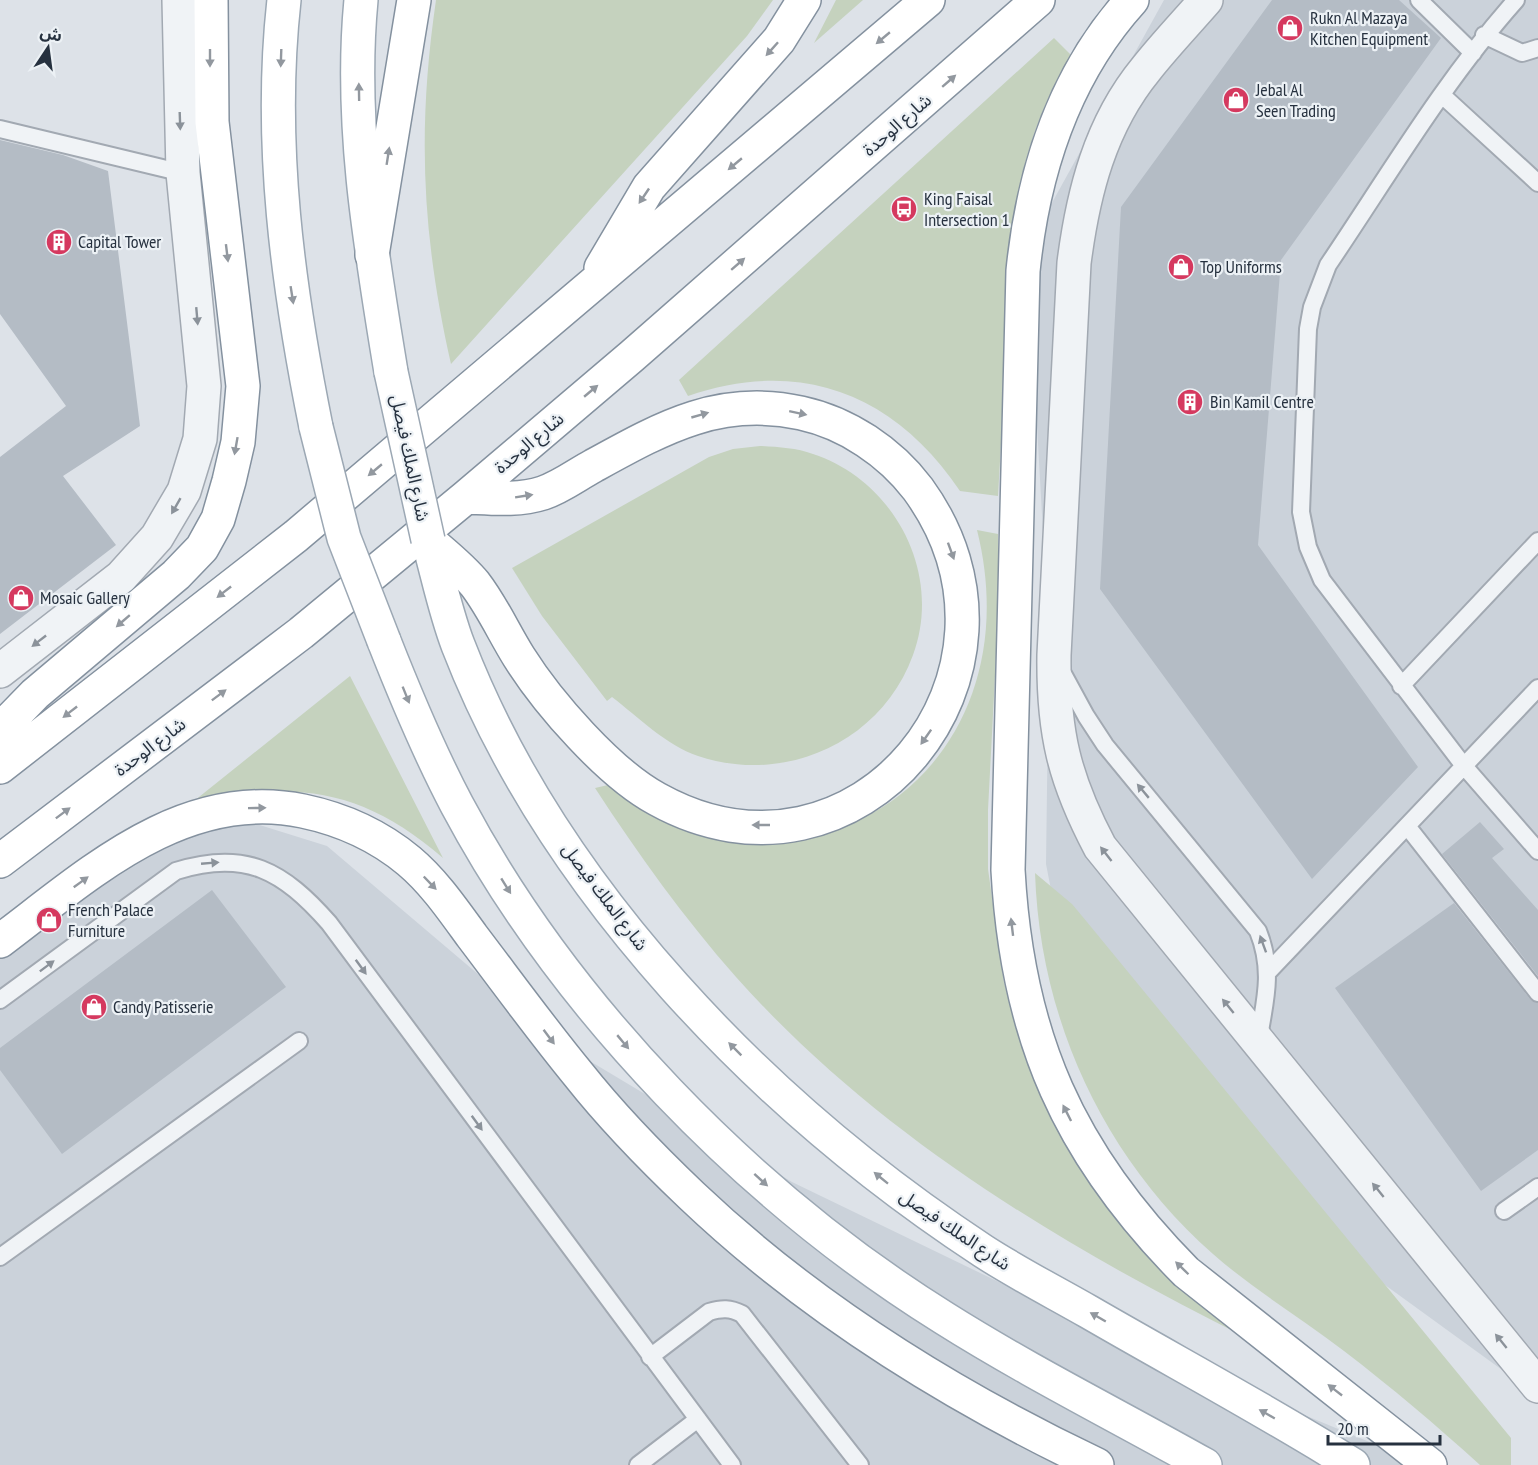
<svg xmlns="http://www.w3.org/2000/svg" width="1538" height="1465" font-family="'PT Sans Narrow','Noto Sans Arabic',sans-serif">
<style>
.built{fill:#cbd2da}
.green{fill:#c5d2be}
.building{fill:#b4bcc5}
.lines{fill:none;stroke-linecap:round;stroke-linejoin:round}
.service-casing{stroke:#a2a9b2;stroke-width:20}
.minor-casing{stroke:#a2a9b2;stroke-width:36}
.primary-casing{stroke:#9ca8b4;stroke-width:36}
.motorway-casing{stroke:#84919f;stroke-width:36}
.service{stroke:#f0f3f6;stroke-width:16}
.minor{stroke:#f0f3f6;stroke-width:33}
.primary{stroke:#fff;stroke-width:33}
.motorway{stroke:#fff;stroke-width:33}
.primary-bridge-casing{stroke:#9ca8b4;stroke-width:36;stroke-linecap:butt}
.primary-bridge{stroke:#fff;stroke-width:33}
.oneway{fill:#92989f}
.oneway2{fill:#8b929a}
.labels{text-anchor:middle;stroke-width:4.5;stroke-linejoin:round;paint-order:stroke}
.poi-label{font-size:18px;fill:#26313f;stroke:#ecf1f5;text-anchor:start}
.street-label{font-size:18px;fill:#26313f;stroke:#ecf1f5}
</style>
<rect width="100%" height="100%" fill="#dde2e8"/>
<path class="built" d="M1164 0H1538V1404L1516 1380 1352 1261 1066 967 1046 864 1049 639 1027 248Z
M253 823 327 846 558 1042 792 1182 1094 1328 1425 1465H0V934L179 830Z"/>
<path class="green" d="M436 0H773L747 36 451 364C422 236 417 130 436 0Z
M836 0H863L814 43Z
M1054 38 1071 55C1040 107 1023 158 1014 218L998 496 960 491C895 394 800 357 688 396L679 380Z
M760 446C778 447 796 448 813 454 895 481 943 574 913 655 881 743 784 785 698 756 666 745 638 717 612 697L607 701 542 616 512 568 709 457 733 449Z
M977 530 998 534V619L988 810V869L1004 983 1019 1037 1038 1090 1064 1140 1245 1337C1059 1244 876 1134 736 977 684 918 638 854 595 788L608 785C809 930 1037 770 977 530Z
M350 676 443 858C362 787 290 779 189 805Z
M1035 873 1072 904 1087 922 1511 1438V1465H1480C1436 1425 1391 1387 1344 1351 1301 1318 1254 1290 1213 1254 1103 1157 1040 1019 1035 873Z"/>
<path class="building" d="M1272 0H1399L1441 38 1281 260 1258 545 1418 767 1312 879 1100 589 1121 207Z
M0 140 63 155 108 171 140 426 63 476 116 545 0 634V457L66 406 0 314Z
M1480 822 1504 849 1492 858 1538 910V976L1442 854Z
M212 890 286 987 62 1154 0 1070V1048Z
M1454 903 1530 999 1538 1003V1150L1481 1191 1335 988Z"/>
<g class="lines">
<defs>
<path id="service" d="M1419 0 1473 53
M1516 0C1444 81 1388 176 1328 265L1312 307 1308 329 1301 512 1308 547 1322 580 1464 766 1538 851
M1484 35 1522 53 1538 48
M1442 95 1538 183
M0 129 183 173
M1061 670 1086 716 1105 745 1258 931C1274 971 1265 1001 1258 1042
M1401 686 1538 541
M1407 826 1538 993
M1269 971 1538 688
M0 1000 176 871C246 849 283 871 329 923L732 1465
M1504 1211 1538 1187
M0 1257 299 1041
M650 1357 709 1312C722 1308 730 1308 742 1314L860 1465
M638 1465 698 1419"/>
<path id="minor" d="M1206 0C1186 23 1165 45 1146 69 1100 125 1083 193 1074 263L1054 655C1053 732 1064 779 1100 847L1538 1386
M0 671 121 577 157 537 184 491 200 439 204 386 183 173 179 0"/>
<path id="primary" d="M284 0C268 143 288 288 316 427
M361 0C349 125 371 250 391 372
M428 540C438 575 445 611 458 645 553 891 765 1108 983 1251 1017 1273 1054 1292 1089 1312 1177 1363 1267 1411 1353 1465
M384 641C406 697 429 752 457 805 565 1008 750 1197 944 1318 1028 1371 1118 1416 1205 1465"/>
<path id="motorway" d="M1132 0C1064 75 1033 172 1023 271L1008 870C1017 1037 1069 1154 1186 1272L1430 1465
M372 255 414 0
M601 268 649 187 779 40 804 0
M428 540C444 554 461 567 475 584 492 606 504 633 519 657 548 703 609 773 657 799 857 910 1052 673 918 489 890 452 847 423 801 413 720 395 662 428 593 466 578 474 561 487 543 493 518 501 491 498 466 497
M0 730 35 694 176 575 202 548 218 519 229 481 238 442 243 386 212 122 211 0
M0 767 296 536 928 0
M0 861 301 633 466 497 632 356 1038 0
M0 941C88 875 183 786 303 811 341 819 379 836 409 861 434 882 453 910 472 936 507 982 541 1029 578 1074 612 1117 652 1158 692 1196 811 1309 950 1395 1097 1465"/>
</defs>
<use href="#service" class="service-casing"/>
<use href="#minor" class="minor-casing"/>
<use href="#primary" class="primary-casing"/>
<use href="#motorway" class="motorway-casing"/>
<use href="#service" class="service"/>
<use href="#minor" class="minor"/>
<use href="#primary" class="primary"/>
<use href="#motorway" class="motorway"/>
<defs>
<path id="primary-bridge" d="M391 372 428 540
M316 427 344 538 384 641"/>
</defs>
<use href="#primary-bridge" class="primary-bridge-casing"/>
<use href="#primary-bridge" class="primary-bridge"/>
</g>
<defs><path id="oneway-solid" d="M-6-.8H1V-3.2L6.5 0L1 3.2V.8H-6Z" transform="scale(1.5)"/></defs>
<g class="oneway">
<use href="#oneway-solid" transform="translate(883 38) rotate(140)"/>
<use href="#oneway-solid" transform="translate(772 49) rotate(132)"/>
<use href="#oneway-solid" transform="translate(210 58) rotate(90)"/>
<use href="#oneway-solid" transform="translate(281 58) rotate(92)"/>
<use href="#oneway-solid" transform="translate(949 81) rotate(-41)"/>
<use href="#oneway-solid" transform="translate(359 92) rotate(-91)"/>
<use href="#oneway-solid" transform="translate(388 156) rotate(-81)"/>
<use href="#oneway-solid" transform="translate(735 164) rotate(140)"/>
<use href="#oneway-solid" transform="translate(644 196) rotate(124)"/>
<use href="#oneway-solid" transform="translate(227 253) rotate(83)"/>
<use href="#oneway-solid" transform="translate(738 264) rotate(-41)"/>
<use href="#oneway-solid" transform="translate(292 295) rotate(81)"/>
<use href="#oneway-solid" transform="translate(591 391) rotate(-40)"/>
<use href="#oneway-solid" transform="translate(798 413) rotate(12)"/>
<use href="#oneway-solid" transform="translate(700 415) rotate(-16)"/>
<use href="#oneway-solid" transform="translate(236 446) rotate(100)"/>
<use href="#oneway-solid" transform="translate(375 470) rotate(140)"/>
<use href="#oneway-solid" transform="translate(524 496) rotate(-9)"/>
<use href="#oneway-solid" transform="translate(951 551) rotate(70)"/>
<use href="#oneway-solid" transform="translate(224 592) rotate(142)"/>
<use href="#oneway-solid" transform="translate(123 621) rotate(139)"/>
<use href="#oneway-solid" transform="translate(219 695) rotate(-37)"/>
<use href="#oneway-solid" transform="translate(406 695) rotate(68)"/>
<use href="#oneway-solid" transform="translate(70 712) rotate(142)"/>
<use href="#oneway-solid" transform="translate(926 737) rotate(125)"/>
<use href="#oneway-solid" transform="translate(257 808) rotate(-1)"/>
<use href="#oneway-solid" transform="translate(63 813) rotate(-37)"/>
<use href="#oneway-solid" transform="translate(761 825) rotate(180)"/>
<use href="#oneway-solid" transform="translate(81 882) rotate(-36)"/>
<use href="#oneway-solid" transform="translate(430 883) rotate(46)"/>
<use href="#oneway-solid" transform="translate(506 886) rotate(58)"/>
<use href="#oneway-solid" transform="translate(1012 927) rotate(-97)"/>
<use href="#oneway-solid" transform="translate(549 1037) rotate(53)"/>
<use href="#oneway-solid" transform="translate(623 1042) rotate(50)"/>
<use href="#oneway-solid" transform="translate(735 1049) rotate(-135)"/>
<use href="#oneway-solid" transform="translate(1067 1113) rotate(-117)"/>
<use href="#oneway-solid" transform="translate(881 1178) rotate(-141)"/>
<use href="#oneway-solid" transform="translate(761 1180) rotate(42)"/>
<use href="#oneway-solid" transform="translate(1182 1268) rotate(-136)"/>
<use href="#oneway-solid" transform="translate(1098 1317) rotate(-150)"/>
<use href="#oneway-solid" transform="translate(1335 1390) rotate(-142)"/>
<use href="#oneway-solid" transform="translate(1267 1414) rotate(-150)"/>
</g>
<g class="oneway2">
<use href="#oneway-solid" transform="translate(180 121) rotate(88)"/>
<use href="#oneway-solid" transform="translate(197 316) rotate(85)"/>
<use href="#oneway-solid" transform="translate(176 506) rotate(120)"/>
<use href="#oneway-solid" transform="translate(39 641) rotate(142)"/>
<use href="#oneway-solid" transform="translate(1143 791) rotate(-130)"/>
<use href="#oneway-solid" transform="translate(1106 854) rotate(-128)"/>
<use href="#oneway-solid" transform="translate(210 863) rotate(-5)"/>
<use href="#oneway-solid" transform="translate(1263 944) rotate(-110)"/>
<use href="#oneway-solid" transform="translate(47 966) rotate(-37)"/>
<use href="#oneway-solid" transform="translate(361 967) rotate(54)"/>
<use href="#oneway-solid" transform="translate(1228 1006) rotate(-129)"/>
<use href="#oneway-solid" transform="translate(477 1123) rotate(54)"/>
<use href="#oneway-solid" transform="translate(1378 1190) rotate(-129)"/>
<use href="#oneway-solid" transform="translate(1501 1341) rotate(-129)"/>
</g>
<defs>
<symbol id="shop-disc" viewBox="-11 -11 22 22"><circle r="9.5" fill="#d5395f" stroke="#ecf1f5"/><path d="M-5-2.5h2.3a2.7 3.5 0 0 1 5.4 0H5L5.5 6h-11ZM-1.5-2.5h3a1.5 2.3 0 0 0-3 0Z" fill="#fff"/></symbol>
<symbol id="bus-disc" viewBox="-11 -11 22 22"><circle r="9.5" fill="#d5395f" stroke="#ecf1f5"/><path d="M-5-6H5V4H4V6H2V4H-2V6H-4V4H-5ZM-3.5-4V0h7V-4ZM-3.5 1.2v1.5H-2V1.2ZM2 1.2v1.5H3.5V1.2Z" fill="#fff"/></symbol>
<symbol id="building-disc" viewBox="-11 -11 22 22"><circle r="9.5" fill="#d5395f" stroke="#ecf1f5"/><path d="M-4-6H4V6H1V3H-1V6H-4ZM-2.5-4.3h1.7v1.8h-1.7ZM.8-4.3h1.7v1.8H.8ZM-2.5-1h1.7V.8h-1.7ZM.8-1h1.7V.8H.8Z" fill="#fff"/></symbol>
</defs>
<g fill-rule="evenodd">
<use href="#shop-disc" x="1275" y="13" width="30" height="30"/>
<use href="#shop-disc" x="1221" y="85" width="30" height="30"/>
<use href="#bus-disc" x="889" y="194" width="30" height="30"/>
<use href="#building-disc" x="44" y="227" width="30" height="30"/>
<use href="#shop-disc" x="1166" y="252" width="30" height="30"/>
<use href="#building-disc" x="1175" y="387" width="30" height="30"/>
<use href="#shop-disc" x="6" y="583" width="30" height="30"/>
<use href="#shop-disc" x="34" y="905" width="30" height="30"/>
<use href="#shop-disc" x="79" y="992" width="30" height="30"/>
</g>
<g class="labels">
<g class="poi-label">
<text x="1310" y="24">Rukn Al Mazaya<tspan x="1310" dy="21">Kitchen Equipment</tspan></text>
<text x="1256" y="96">Jebal Al<tspan x="1256" dy="21">Seen Trading</tspan></text>
<text x="924" y="205">King Faisal<tspan x="924" dy="21">Intersection 1</tspan></text>
<text x="78" y="248">Capital Tower</text>
<text x="1200" y="273">Top Uniforms</text>
<text x="1210" y="408">Bin Kamil Centre</text>
<text x="40" y="604">Mosaic Gallery</text>
<text x="68" y="916">French Palace<tspan x="68" dy="21">Furniture</tspan></text>
<text x="113" y="1013">Candy Patisserie</text>
</g>
<g class="street-label">
<text transform="translate(897 125) rotate(-41)" y="6">شارع الوحدة</text>
<text transform="translate(529 443) rotate(-40)" y="6">شارع الوحدة</text>
<text transform="translate(410 458) rotate(78)" y="6">شارع الملك فيصل</text>
<text transform="translate(150 747) rotate(-37)" y="6">شارع الوحدة</text>
<text transform="translate(605 897) rotate(53)" y="6">شارع الملك فيصل</text>
<text transform="translate(955 1230) rotate(34)" y="6">شارع الملك فيصل</text>
</g>
</g>
<g transform="translate(48 48) rotate(13)" stroke="#ecf1f5" stroke-width="4.5" paint-order="stroke">
<path d="M0-4.5L10 22L0 15L-10 22Z" fill="#26313f"/>
<text y="-9" font-size="16" font-weight="bold" text-anchor="middle" fill="#26313f">ش</text>
</g>
<path d="M1328 1435v9h112v-9" fill="none" stroke="#26313f" stroke-width="3"/>
<text x="1337" y="1435" font-size="18" fill="#26313f" stroke="#ecf1f5" stroke-width="4.5" paint-order="stroke">20 m</text>
</svg>
